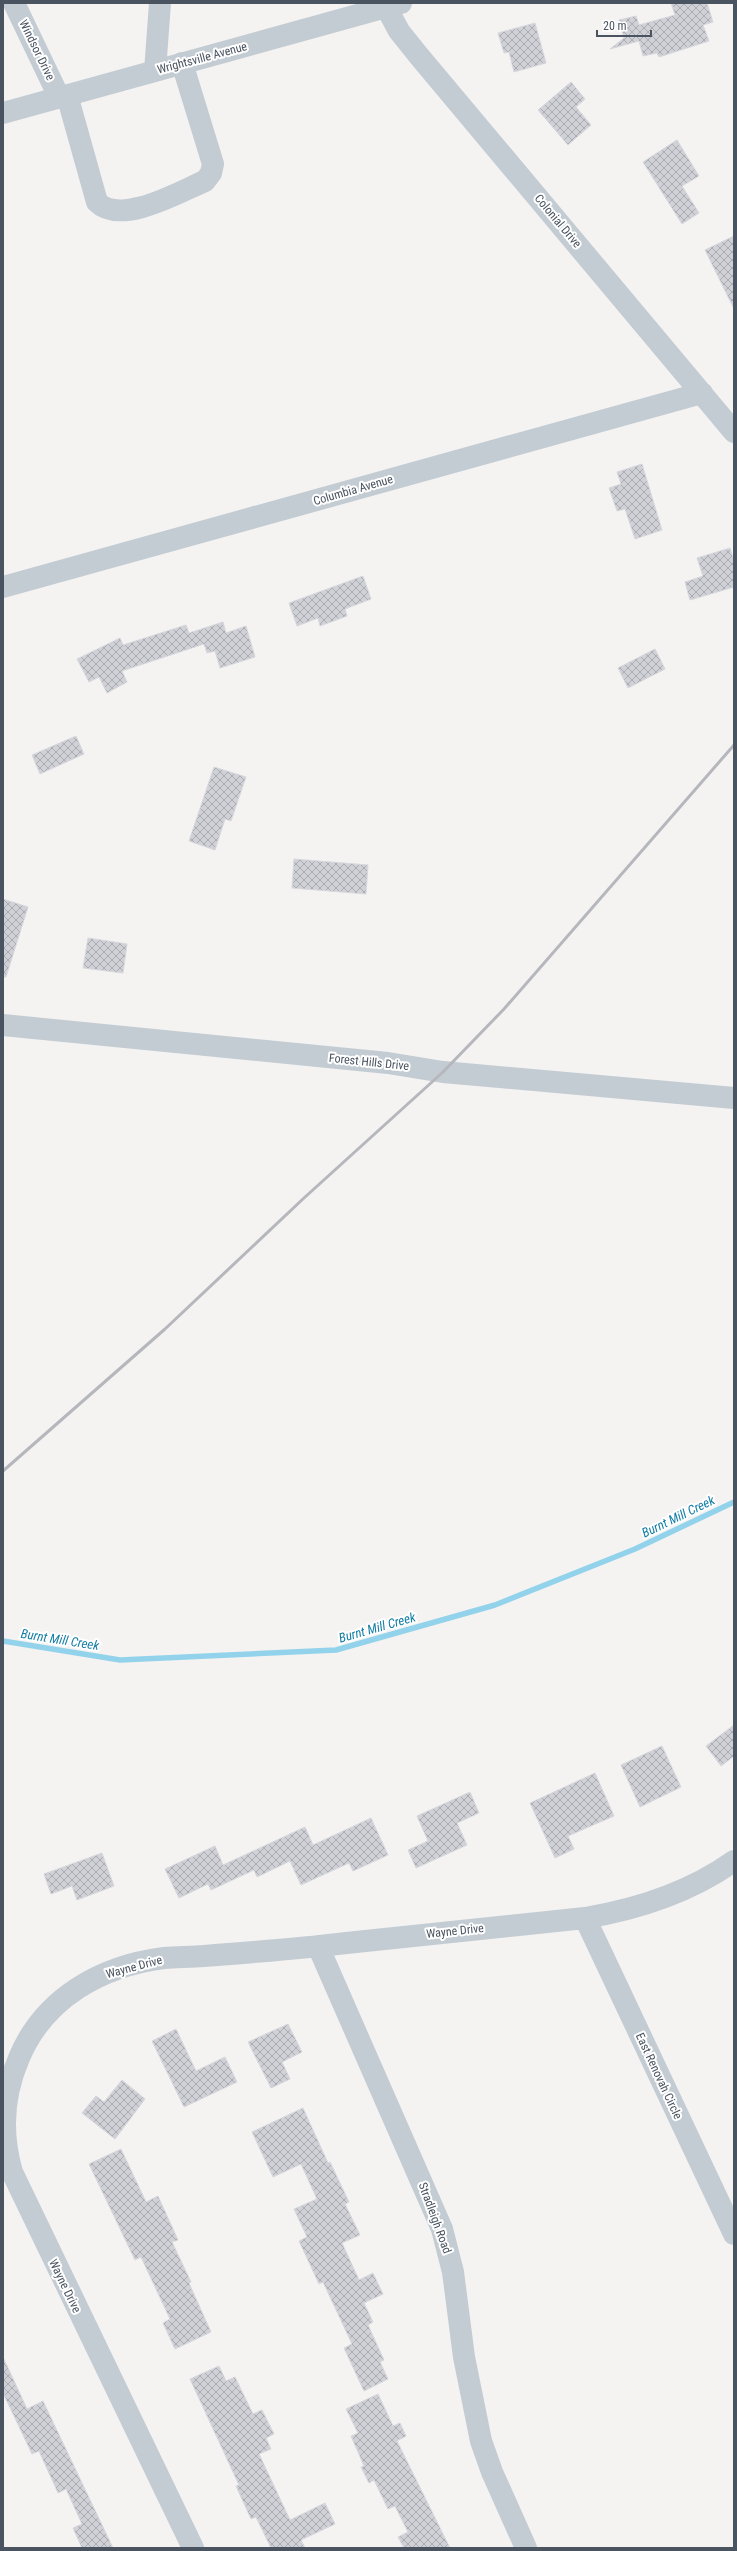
<svg xmlns="http://www.w3.org/2000/svg" width="737" height="2551" font-family="'Roboto Condensed',sans-serif">
<style>
.lines{fill:none;stroke-linecap:round;stroke-linejoin:round}
.stream{stroke:#92d3eb;stroke-width:5.5}
.building{fill:url(#building-cross-hatch);stroke:#d7d8dd}
.minor{stroke:#c4ccd3;stroke-width:22}
.rail{stroke:#b5b7bc;stroke-width:3}
.labels{text-anchor:middle;stroke-width:4;stroke-linejoin:round;paint-order:stroke}
.street-label{font-size:12px;fill:#4a5460;stroke:#fff}
.water-label{font-size:13px;font-style:italic;fill:#117da4;stroke:#fff}
</style>
<defs>
<pattern id="building-cross-hatch" width="8" height="8" patternUnits="userSpaceOnUse"><rect width="8" height="8" fill="#cfd1d6"/><path d="M0 0l8 8M0 8l8-8" fill="none" stroke="#aaacb1"/></pattern>
</defs>
<rect width="100%" height="100%" fill="#f4f3f2"/>
<g class="lines">
<path class="stream" d="M3 1641 120 1660 336 1650 495 1605 635 1549 734 1502"/>
</g>
<path class="building" d="M671 3H707L713 22 703 25 709 41 659 57 657 53 643 56 639 41 610 49 624 38 619 20 636 16 639 25 675 15Z
M535 23 546 63 514 72 509 52 504 53 498 33Z
M571 82 585 99 576 107 591 125 568 145 538 110Z
M677 140 699 176 682 186 699 213 682 224 643 162Z
M734 236V309L705 250Z
M642 464 662 530 635 539 625 509 617 511 609 488 621 484 617 472Z
M730 548 734 561V587L690 600 685 582 703 576 697 558Z
M363 576 371 599 345 609 347 616 320 626 318 618 297 626 289 603Z
M223 622 226 633 246 626 255 657 220 668 215 651 207 653 204 644 122 671 127 682 107 693 99 677 89 682 77 659 120 638 123 645 186 625 189 633Z
M655 649 665 669 628 688 618 668Z
M76 736 84 754 40 774 32 755Z
M214 767 246 777 231 821 225 819 215 850 189 841Z
M294 859 368 865 366 894 292 888Z
M3 899 28 907 6 977H3Z
M88 938 127 944 123 973 83 968Z
M734 1725V1756L721 1766 706 1746Z
M662 1746 681 1787 640 1807 621 1765Z
M595 1773 614 1816 568 1836 574 1849 555 1858 530 1803Z
M470 1792 479 1813 457 1823 467 1845 416 1868 408 1850 428 1841 417 1816Z
M371 1818 388 1855 353 1871 349 1863 301 1885 290 1861 257 1877 254 1870 211 1890 208 1884 179 1898 165 1869 215 1846 223 1865 305 1827 313 1845Z
M102 1853 114 1886 77 1900 72 1886 51 1894 44 1874Z
M288 2024 302 2052 282 2062 290 2079 271 2088 248 2042Z
M176 2029 196 2071 225 2057 237 2082 184 2107 152 2041Z
M122 2080 145 2099 115 2139 82 2113 96 2096 104 2102Z
M303 2108 328 2163 330 2162 349 2202 345 2204 360 2235 342 2243 359 2280 373 2273 383 2294 364 2303 373 2322 368 2325 384 2360 380 2362 388 2379 364 2391 344 2348 352 2344 323 2282 319 2284 299 2241 307 2237 294 2209 317 2199 301 2164 273 2177 252 2132Z
M121 2149 146 2202 158 2196 178 2240 172 2242 191 2282 189 2283 211 2332 175 2349 163 2323 170 2319 141 2257 135 2260 89 2164Z
M3 2357 27 2409 43 2401 113 2548H82L73 2528 82 2524 66 2489 58 2493 39 2451 32 2454 3 2393Z
M219 2366 226 2381 235 2377 253 2414 262 2410 274 2434 266 2438 271 2449 259 2454 290 2520 325 2503 335 2524 301 2540 305 2548H271L256 2517 251 2519 236 2486 239 2485 190 2379Z
M378 2394 393 2426 400 2423 406 2436 397 2441 450 2548H404L398 2537 408 2532 395 2506 388 2509 374 2480 369 2483 361 2467 364 2466 351 2436 358 2433 346 2409Z"/>
<g class="lines">
<path class="minor" d="M14 3 59 97
M384 3 399 31 419 56 734 432
M155 71 160 3
M67 95 97 202C121 226 179 192 205 181L211 173 213 164 182 63
M3 113 401 3
M3 587 702 393
M3 1025 388 1063 443 1072 734 1098
M585 1918 734 2234
M318 1946 442 2229 453 2272 464 2357 481 2441 492 2472 526 2548
M193 2548 12 2172C1 2134 3 2095 19 2058 44 1998 101 1966 164 1958 177 1957 191 1957 204 1956 243 1953 282 1950 320 1946 408 1936 496 1927 585 1918 639 1909 689 1893 734 1861"/>
<path class="rail" d="M3 1471 165 1329 304 1198 443 1072 504 1009 734 745"/>
</g>
<g class="labels">
<g class="street-label">
<text transform="translate(37 50) rotate(64)" y="4">Windsor Drive</text>
<text transform="translate(202 58) rotate(-15)" y="4">Wrightsville Avenue</text>
<text transform="translate(558 221) rotate(50)" y="4">Colonial Drive</text>
<text transform="translate(353 490) rotate(-16)" y="4">Columbia Avenue</text>
<text transform="translate(369 1062) rotate(6)" y="4">Forest Hills Drive</text>
<text transform="translate(455 1931) rotate(-6)" y="4">Wayne Drive</text>
<text transform="translate(134 1967) rotate(-15)" y="4">Wayne Drive</text>
<text transform="translate(659 2076) rotate(65)" y="4">East Renovah Circle</text>
<text transform="translate(435 2218) rotate(70)" y="4">Stradleigh Road</text>
<text transform="translate(65 2286) rotate(64)" y="4">Wayne Drive</text>
</g>
<g class="water-label">
<text transform="translate(678 1516) rotate(-26)" y="5">Burnt Mill Creek</text>
<text transform="translate(377 1627) rotate(-16)" y="5">Burnt Mill Creek</text>
<text transform="translate(60 1639) rotate(9)" y="5">Burnt Mill Creek</text>
</g>
</g>
<rect width="737" height="2551" fill="none" stroke="#4a5460" stroke-width="8"/>
<path d="M597 30v6h54v-6" fill="none" stroke="#4a5460" stroke-width="2"/>
<text x="603" y="30" font-size="12" fill="#4a5460" stroke="#ffffff" stroke-width="3" paint-order="stroke">20 m</text>
</svg>
